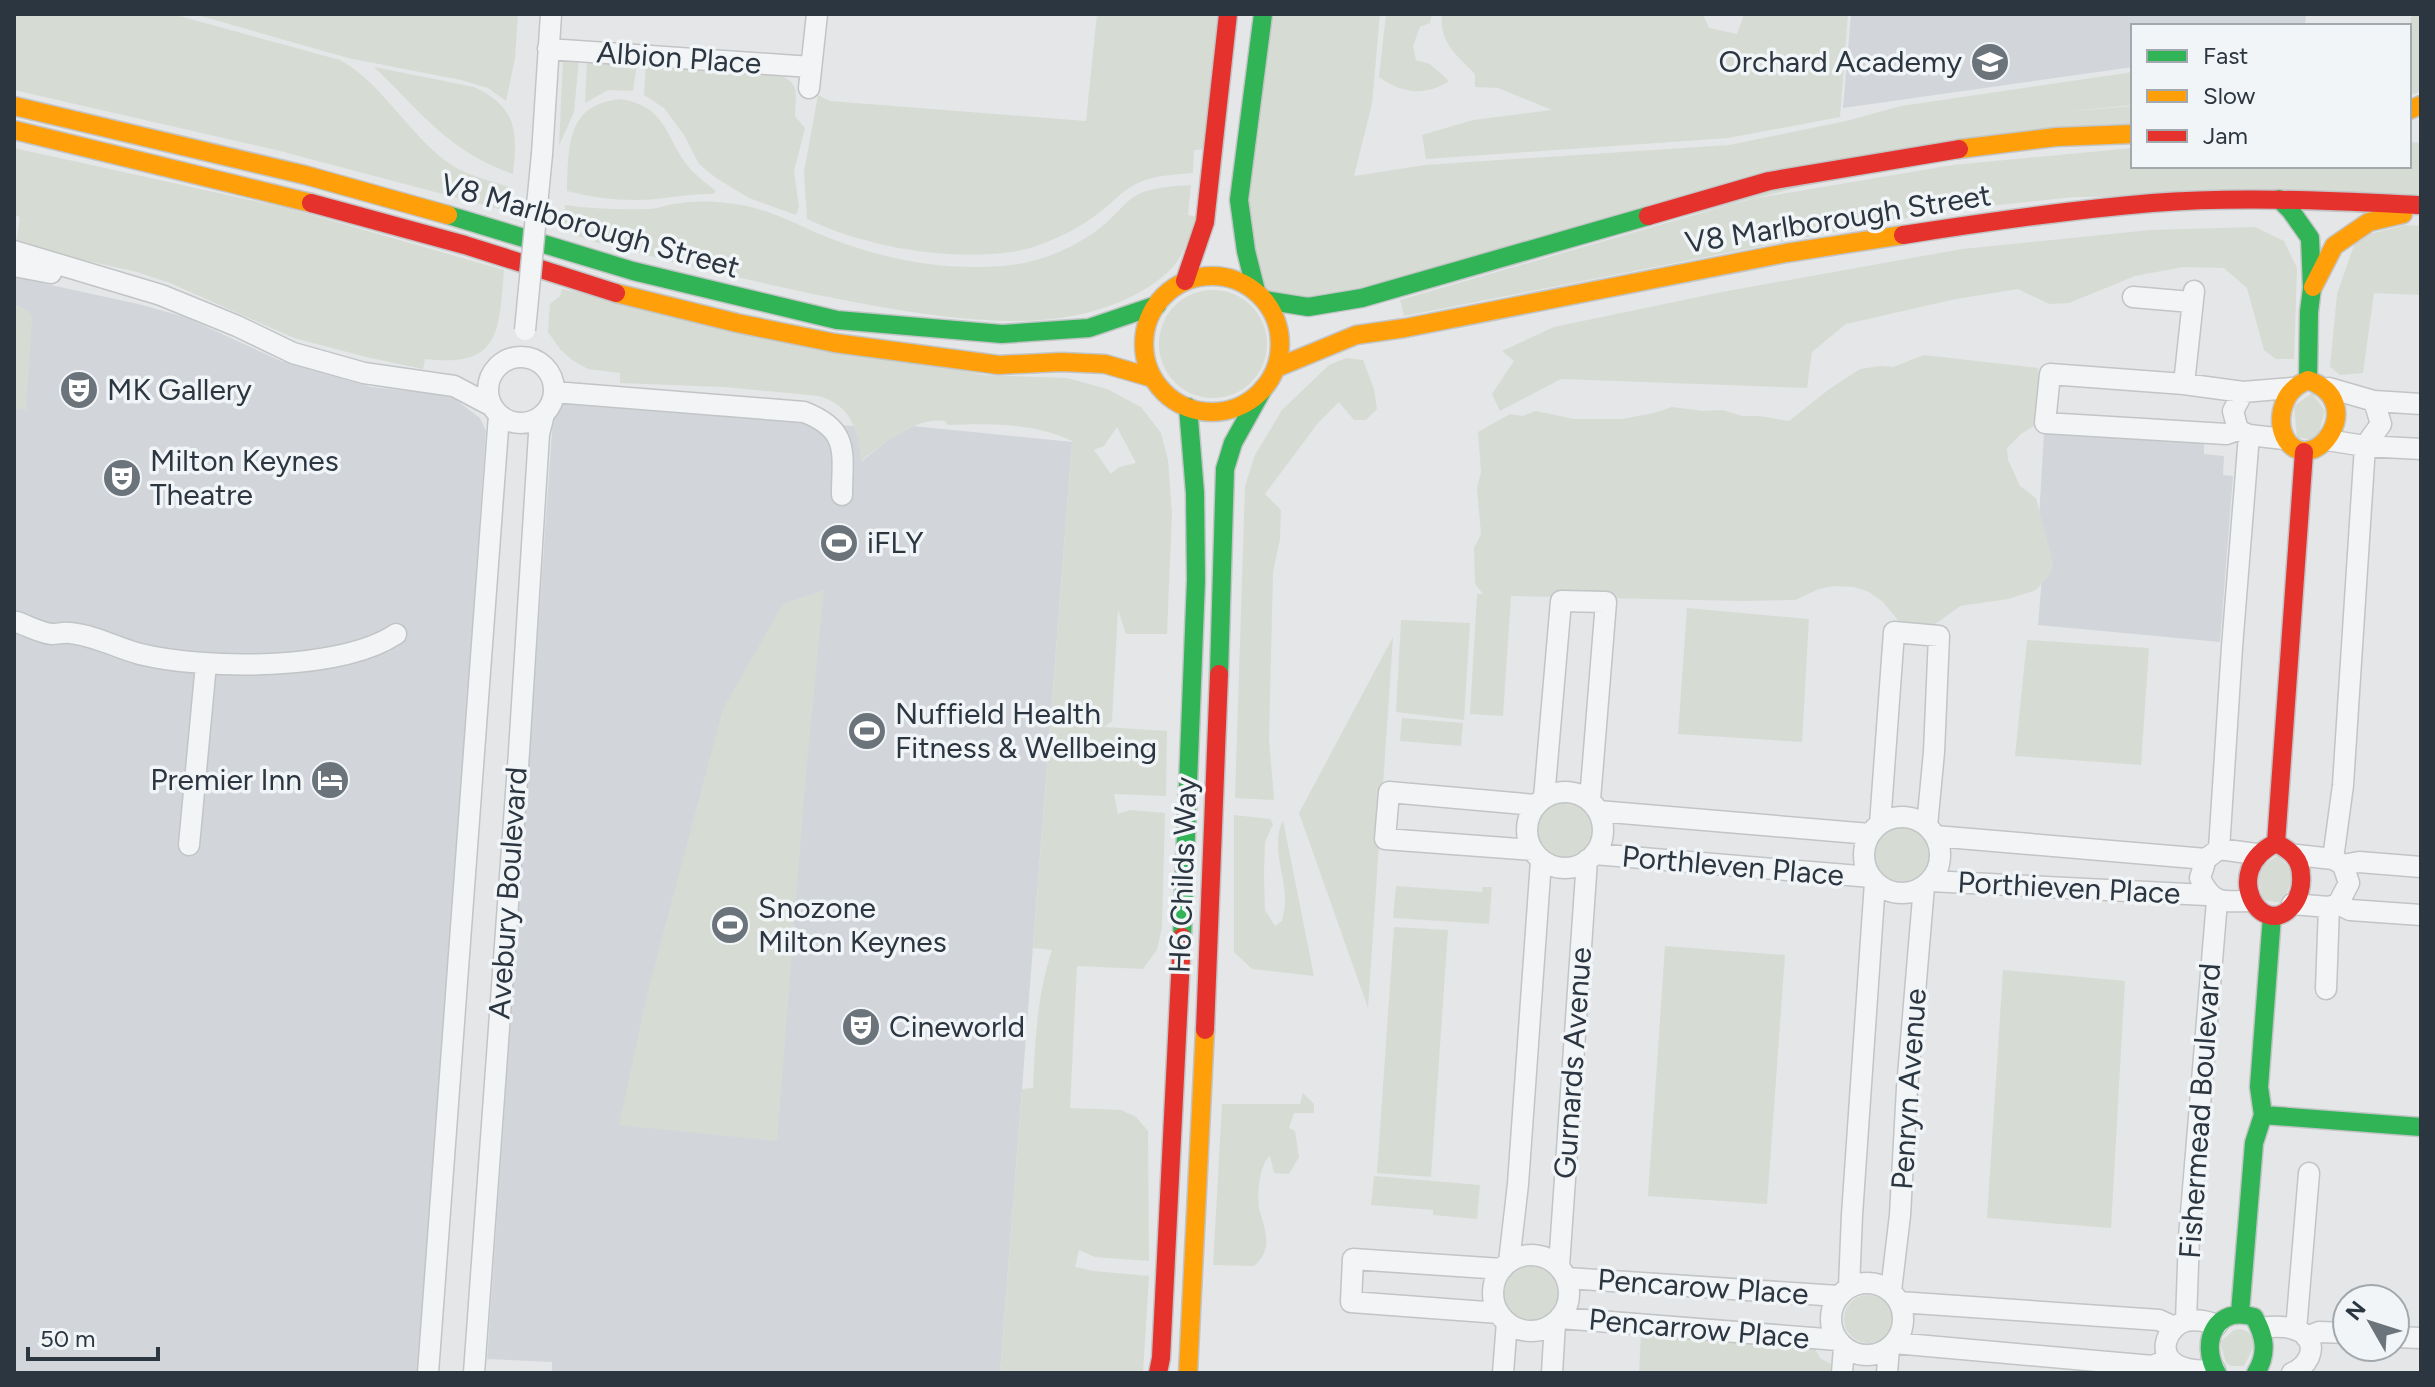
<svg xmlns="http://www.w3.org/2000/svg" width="2435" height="1387" font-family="Figtree,sans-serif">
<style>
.built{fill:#d2d6db}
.green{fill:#d6dcd4;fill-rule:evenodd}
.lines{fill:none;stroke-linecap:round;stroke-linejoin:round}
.street-casing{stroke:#c2c4c6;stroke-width:23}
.fast-casing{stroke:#c2c4c6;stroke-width:21}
.slow-casing{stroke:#c2c4c6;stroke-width:21}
.jam-casing{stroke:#c2c4c6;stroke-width:21}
.street{stroke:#f2f4f5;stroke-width:20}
.fast{stroke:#30b455;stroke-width:18}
.slow{stroke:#ff9f0a;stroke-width:18}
.jam{stroke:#e5322d;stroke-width:18}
.street-bridge-casing{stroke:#c2c4c6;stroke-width:23;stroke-linecap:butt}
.street-bridge{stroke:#f2f4f5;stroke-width:20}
.labels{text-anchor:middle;stroke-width:7;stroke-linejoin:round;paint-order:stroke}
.street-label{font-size:30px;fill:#2b3641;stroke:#f1f5f7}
.poi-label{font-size:30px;fill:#2b3641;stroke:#f1f5f7;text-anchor:start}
</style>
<rect width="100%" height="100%" fill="#e4e6e8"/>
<path class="built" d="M1851 14H2306L2305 26H2133V67L1843 108Z
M14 277 138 304 185 317 281 361 371 387 439 394 455 399 480 418 486 431 420 1373H14Z
M554 403 854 426 860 442 862 461 891 438 913 426 1072 442 1000 1373H552V1362L487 1359Z
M2044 432 2204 443V454L2224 456 2223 475 2233 476 2220 642 2038 625 2044 553 2039 518Z"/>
<path class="green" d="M14 14H172L340 60C385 85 409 137 453 166 469 176 492 181 511 188L507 211 276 150 14 90Z
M194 14H518L515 58 506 101 488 88 461 80 348 58Z
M1097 14H1218L1205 149 1194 150 1193 173C1173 175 1152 175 1134 185 1121 192 1112 203 1100 212 1091 219 1080 226 1069 232 1051 241 1032 249 1011 252 948 261 865 247 807 219L804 172 818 95 830 101 1086 121Z
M1263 14H1380L1372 104 1354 176 1425 165 1729 145 1846 121 1901 106 2133 72V105L2063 112 2133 106V134L1938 152 1362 298 1265 300 1246 251Z
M1386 14H1432L1430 23 1420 27 1413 46 1416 60 1430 64 1449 81C1425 97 1401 93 1379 77Z
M1442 14H1703L1709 28 1737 34 1744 14H1848L1840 117 1728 138 1426 159 1422 135 1473 120 1552 110 1498 88 1475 87V74C1457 55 1439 43 1442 14Z
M2412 14H2421V91L2409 96V28Z
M563 58 579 59 574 112 559 146Z
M587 59 637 63 633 91 608 90 585 103Z
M646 63 776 73C802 84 795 92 795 116L805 128 794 171 799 207 796 215 749 198 716 178 699 164 684 135 664 108 644 95Z
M374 67 474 87C517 107 518 132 513 174 449 152 421 112 374 67Z
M621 99C666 107 664 134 687 165 695 175 706 183 716 191L713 194C687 193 662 200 636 200 613 200 590 197 567 191 569 148 565 104 621 99Z
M2409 142 2421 143V195L2074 197 1942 211 1404 316 1400 300 1746 200 1953 165 2133 148V166H2409Z
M14 148 291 209 504 270C499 331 501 368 425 359L423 369 366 357 294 338 170 283 137 272 16 245 20 217 14 215Z
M1191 185 1188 215 1197 217C1189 235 1184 257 1170 270 1133 306 1073 320 1023 321 970 322 906 312 854 302 764 285 676 263 588 240L563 230 565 205C593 209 622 210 650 209 659 208 666 205 674 204 696 200 719 201 741 205 773 210 802 228 832 239 888 261 953 272 1012 265 1044 261 1081 245 1106 223 1118 213 1127 198 1143 192 1158 187 1175 186 1191 185Z
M2405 225 2421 226V295L2374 293 2363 373 2340 375 2330 367 2337 294 2354 245 2370 234Z
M2255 227 2284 241 2297 268 2294 359H2276L2264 350 2247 288 2224 268 2183 267 2135 276 2069 303 2049 304 2018 289 1956 299 1846 324 1812 352 1807 388 1561 379 1500 411 1492 394 1514 361 1502 351 1554 327 1722 292 1962 249 2150 230Z
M562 289 984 375 1067 378 1107 389 1141 407 1161 433 1168 460 1172 513 1167 634H1126L1118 610 1112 721 1104 727 1167 731 1166 796 1114 794 1118 814 1130 810 1165 813 1162 927 1157 950 1143 969 1077 966 1070 1108 1121 1110 1136 1117 1148 1131 1149 1261 1095 1257 1079 1250 1075 1267 1094 1271 1149 1276 1143 1373H1000L1022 1089 1033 1088C1035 1041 1037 995 1052 950L1033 948 1072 441C1036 423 987 423 948 425L945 421C916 416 883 444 861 461 859 431 851 405 819 396L724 387 620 383V373L588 369 572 360 560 349 548 332 550 304 560 296ZM1117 427 1136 463 1119 467 1111 474 1094 450 1104 446Z
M1159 344a54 54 0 1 1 108 0a54 54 0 1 1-108 0Z
M14 304 29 311 32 318 26 410 14 408Z
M1924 355 2038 368 2040 422 2021 434 2007 448 2008 460 2020 486 2036 498 2053 563 2050 574 2036 590 2008 599 1960 606 1934 625H1902L1883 602 1869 592 1854 587 1834 586 1819 589 1795 600 1742 601 1511 596 1503 716 1470 714 1477 594H1483L1475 584 1474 548 1481 534 1477 488 1481 472 1478 432 1510 414 1523 416 1536 411 1574 419H1622L1654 413 1672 407 1704 411 1723 410 1742 416H1759L1789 421 1828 390 1860 369 1881 366 1893 367Z
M1346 358 1363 360 1374 389 1377 409 1366 420H1354L1339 402 1318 423 1265 494 1281 510 1280 539 1273 572 1269 739 1274 800 1235 798 1245 486 1255 455 1282 410 1329 365Z
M2312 393 2325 411 2317 440 2297 438 2294 406Z
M824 590 806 772 777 1141 619 1125 647 995 723 709 783 604Z
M1687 608 1809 619 1802 742 1678 734Z
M1401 620 1470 623 1464 720 1396 712Z
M1393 637 1368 1008 1299 813Z
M2027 640 2149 648 2141 765 2015 756Z
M1402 718 1463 723 1461 746 1400 741Z
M1534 830a31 31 0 1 1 62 0a31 31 0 1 1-62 0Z
M1234 815 1270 819 1273 824 1265 842 1264 872 1265 910 1275 926 1282 921C1283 915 1285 908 1285 902 1286 874 1270 847 1283 820L1314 976 1252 969 1234 952Z
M1870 854a31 31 0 1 1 62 0a31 31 0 1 1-62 0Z
M2278 855 2294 874 2283 903 2262 900 2257 870Z
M1396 886 1482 892 1483 887H1492L1489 924 1393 918Z
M1394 927 1448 930 1431 1177 1377 1173Z
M1665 946 1785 955 1767 1204 1648 1196Z
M2003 970 2125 981 2111 1228 1987 1218Z
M1303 1093 1314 1104V1113H1294L1289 1128 1295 1131 1299 1157 1289 1174 1274 1173 1270 1156C1259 1164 1256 1199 1260 1212 1266 1232 1273 1250 1254 1266L1213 1265 1222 1104H1300Z
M1374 1176 1480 1185 1477 1219 1433 1215V1210L1371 1205Z
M1504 1294a28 28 0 1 1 56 0a28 28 0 1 1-56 0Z
M1844 1319a24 24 0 1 1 48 0a24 24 0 1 1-48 0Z
M2241 1329 2248 1332 2256 1342 2244 1366H2232L2226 1363 2220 1342 2234 1330Z
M1641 1335 1813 1345 1820 1358 1831 1364V1373H1639Z"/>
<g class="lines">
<defs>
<path id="street" d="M548 49 811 67
M809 88 817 14
M542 154 551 14
M14 251 161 295 237 326 293 353 364 373 454 386 492 406
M14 266 51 273
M2133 297 2191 302
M488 390a33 33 0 1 1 66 0a33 33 0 1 1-66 0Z
M2184 384 2194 291
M2329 388 2374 401 2421 404
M554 392 804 412C851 430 842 454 842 495
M2238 430 2226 434 2045 423 2050 374 2184 384 2243 392
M2284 439 2249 435 2238 430 2233 411 2243 392 2291 388
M2327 440 2365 446 2421 449
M17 622C28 626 40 633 52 634 58 634 64 632 70 633 94 635 117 648 140 654 205 670 341 671 396 634
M1527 830a38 38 0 1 1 76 0a38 38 0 1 1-76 0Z
M1544 798 1561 601 1606 602 1590 800
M1598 811 1870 834
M1864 855a38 38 0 1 1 76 0a38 38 0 1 1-76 0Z
M1880 824 1894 632 1939 636 1934 752 1927 826
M1935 836 2206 859
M189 845 206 664
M2219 849 2232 647 2249 435
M1533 850 1385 839 1389 792 1536 805
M1594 854 1871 877
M2333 859 2343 785 2365 446 2381 424 2374 401
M2343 865 2359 862 2421 867
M1930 881 2207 895
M2251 901C2223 901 2213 906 2200 878L2206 859 2219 849 2256 854
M2292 904 2329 907 2338 904 2349 883 2343 865 2333 859 2297 855
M2338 904 2350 910 2421 915
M2326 989 2329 907
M1493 1293a38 38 0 1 1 76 0a38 38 0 1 1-76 0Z
M1509 1262 1518 1184 1541 861
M1559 1266 1587 860
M1567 1278 1838 1296
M1831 1319a36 36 0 1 1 72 0a36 36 0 1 1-72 0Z
M1849 1287 1852 1215 1875 882
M1891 1291 1900 1215 1907 1088 1924 886
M1899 1302 2159 1320 2174 1327
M1499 1313 1351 1302 1353 1259 1502 1269
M1560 1318 1838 1340
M2186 1321 2189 1237 2217 901
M2261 1328C2274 1326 2296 1325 2306 1336 2318 1350 2306 1367 2292 1373
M2296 1330 2309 1173
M2306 1337 2319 1332 2347 1333
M2395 1337 2421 1338
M1894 1343 2153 1366 2169 1359
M2215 1370C2203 1371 2188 1371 2177 1365 2156 1354 2167 1326 2186 1321 2197 1319 2207 1321 2217 1325
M428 1373 499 415
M474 1373 519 752 539 434 544 414
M1503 1373 1507 1322
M1552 1373 1555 1323
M1842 1373 1844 1347
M1887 1373 1889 1348"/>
<path id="fast" d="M2279 199 2291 211 2310 238 2312 288 2309 312 2308 380
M448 215 633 271 837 320 1002 334 1089 328 1157 305
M1256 291 1246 251 1239 200 1263 14
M1265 300 1308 307 1362 298 1648 216
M1219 674 1225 469 1233 443 1263 389
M1182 937 1196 580 1195 493 1188 407
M2263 1115 2421 1127
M2240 1313 2254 1143 2263 1115 2259 1087 2272 916
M2217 1373C2199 1342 2216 1305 2254 1317 2265 1336 2268 1353 2256 1373"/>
<path id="slow" d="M14 106 305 175 448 215
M2409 110 2421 105
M14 130 311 203
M1959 149 2056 137 2133 134
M1144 344a68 68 0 1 1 136 0a68 68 0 1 1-136 0Z
M2313 287 2334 246 2369 222 2403 214
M616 293 737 323 835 343 999 365 1061 362 1105 364 1153 378
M1276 368 1356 335 1405 328 1786 253 1903 235
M2308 380C2370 402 2314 478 2287 441 2281 432 2280 421 2282 411 2285 395 2294 386 2308 380Z
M1188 1373 1205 1030"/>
<path id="jam" d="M311 203 465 245 616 293
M1648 216 1769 181 1959 149
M1903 235C1986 222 2069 210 2152 203 2241 196 2332 201 2421 205
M1185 281 1205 222 1228 14
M2276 843 2304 452
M2276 843C2290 850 2301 859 2301 876 2302 886 2299 898 2292 906 2262 942 2219 870 2276 843Z
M1205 1030 1219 674
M1158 1373 1161 1358 1182 937"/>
</defs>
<use href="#street" class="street-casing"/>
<use href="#fast" class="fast-casing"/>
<use href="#slow" class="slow-casing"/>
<use href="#jam" class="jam-casing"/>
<use href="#street" class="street"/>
<use href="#fast" class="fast"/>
<use href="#slow" class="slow"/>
<use href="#jam" class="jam"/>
<defs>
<path id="street-bridge" d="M525 330 542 154"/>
</defs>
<use href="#street-bridge" class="street-bridge-casing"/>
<use href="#street-bridge" class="street-bridge"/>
</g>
<defs>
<symbol id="school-disc" viewBox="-11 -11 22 22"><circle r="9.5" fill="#6c747b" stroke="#f1f5f7"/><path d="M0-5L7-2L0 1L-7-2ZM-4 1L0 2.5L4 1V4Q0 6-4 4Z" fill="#fff"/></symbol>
<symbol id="theatre-disc" viewBox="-11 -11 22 22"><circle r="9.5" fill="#6c747b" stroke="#f1f5f7"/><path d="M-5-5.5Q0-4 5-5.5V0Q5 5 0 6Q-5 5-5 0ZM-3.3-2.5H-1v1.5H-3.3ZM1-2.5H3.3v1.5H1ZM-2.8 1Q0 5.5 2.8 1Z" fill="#fff"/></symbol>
<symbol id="stadium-disc" viewBox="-11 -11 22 22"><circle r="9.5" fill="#6c747b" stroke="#f1f5f7"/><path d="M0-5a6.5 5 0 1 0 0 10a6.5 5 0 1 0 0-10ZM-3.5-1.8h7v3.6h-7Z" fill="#fff"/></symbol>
<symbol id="hotel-disc" viewBox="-11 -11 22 22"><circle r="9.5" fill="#6c747b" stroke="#f1f5f7"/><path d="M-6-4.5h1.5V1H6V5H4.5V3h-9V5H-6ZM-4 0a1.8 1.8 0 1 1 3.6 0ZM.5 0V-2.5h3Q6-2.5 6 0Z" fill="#fff"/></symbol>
</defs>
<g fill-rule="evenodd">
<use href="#school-disc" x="1968" y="40" width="44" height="44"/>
<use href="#theatre-disc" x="57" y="368" width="44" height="44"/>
<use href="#theatre-disc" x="100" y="456" width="44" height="44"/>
<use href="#stadium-disc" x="817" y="521" width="44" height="44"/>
<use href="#stadium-disc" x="845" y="709" width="44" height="44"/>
<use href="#hotel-disc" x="308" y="758" width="44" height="44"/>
<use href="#stadium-disc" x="708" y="903" width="44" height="44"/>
<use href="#theatre-disc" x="839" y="1005" width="44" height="44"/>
</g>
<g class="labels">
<g class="street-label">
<text transform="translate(679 58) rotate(4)" y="10">Albion Place</text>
<text transform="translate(1838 219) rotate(-9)" y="10">V8 Marlborough Street</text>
<text transform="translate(590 226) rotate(16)" y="10">V8 Marlborough Street</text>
<text transform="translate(1733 866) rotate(5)" y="10">Porthleven Place</text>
<text transform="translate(1183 875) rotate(-88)" y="10">H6 Childs Way</text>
<text transform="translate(2069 888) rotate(3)" y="10">Porthieven Place</text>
<text transform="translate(508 893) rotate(-86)" y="10">Avebury Boulevard</text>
<text transform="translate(1573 1063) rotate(-86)" y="10">Gurnards Avenue</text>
<text transform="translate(1909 1089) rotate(-86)" y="10">Penryn Avenue</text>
<text transform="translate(2200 1111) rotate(-86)" y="10">Fishermead Boulevard</text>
<text transform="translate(1703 1287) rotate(4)" y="10">Pencarow Place</text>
<text transform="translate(1699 1329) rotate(5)" y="10">Pencarrow Place</text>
</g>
<g class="poi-label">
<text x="1962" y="72" text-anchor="end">Orchard Academy</text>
<text x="107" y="400">MK Gallery</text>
<text x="150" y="471">Milton Keynes<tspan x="150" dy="34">Theatre</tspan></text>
<text x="867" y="553">iFLY</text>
<text x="895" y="724">Nuffield Health<tspan x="895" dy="34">Fitness &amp; Wellbeing</tspan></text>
<text x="302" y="790" text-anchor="end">Premier Inn</text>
<text x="758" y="918">Snozone<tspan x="758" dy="34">Milton Keynes</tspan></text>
<text x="889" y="1037">Cineworld</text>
</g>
</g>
<rect width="2435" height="1387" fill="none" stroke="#2b3641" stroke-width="32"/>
<rect x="2131" y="24" width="280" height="144" fill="#f1f5f7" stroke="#a2a9ae" stroke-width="2"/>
<rect x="2147" y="50" width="40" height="12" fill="#30b455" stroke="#a2a9ae" stroke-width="2"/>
<text x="2203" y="64" font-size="24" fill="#2b3641">Fast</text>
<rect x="2147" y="90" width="40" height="12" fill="#ff9f0a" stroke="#a2a9ae" stroke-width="2"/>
<text x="2203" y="104" font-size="24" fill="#2b3641">Slow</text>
<rect x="2147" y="130" width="40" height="12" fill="#e5322d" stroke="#a2a9ae" stroke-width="2"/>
<text x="2203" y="144" font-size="24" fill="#2b3641">Jam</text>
<g transform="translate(2371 1323) rotate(309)"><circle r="38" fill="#f1f5f7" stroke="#a2a9ae" stroke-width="2"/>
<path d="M0-6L14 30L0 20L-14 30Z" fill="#6c747b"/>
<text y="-12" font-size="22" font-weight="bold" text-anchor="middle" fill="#2b3641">N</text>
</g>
<path d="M28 1347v12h130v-12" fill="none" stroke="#2b3641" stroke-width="4"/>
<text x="40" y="1347" font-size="24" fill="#2b3641" stroke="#f1f5f7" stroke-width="6" paint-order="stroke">50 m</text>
</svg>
